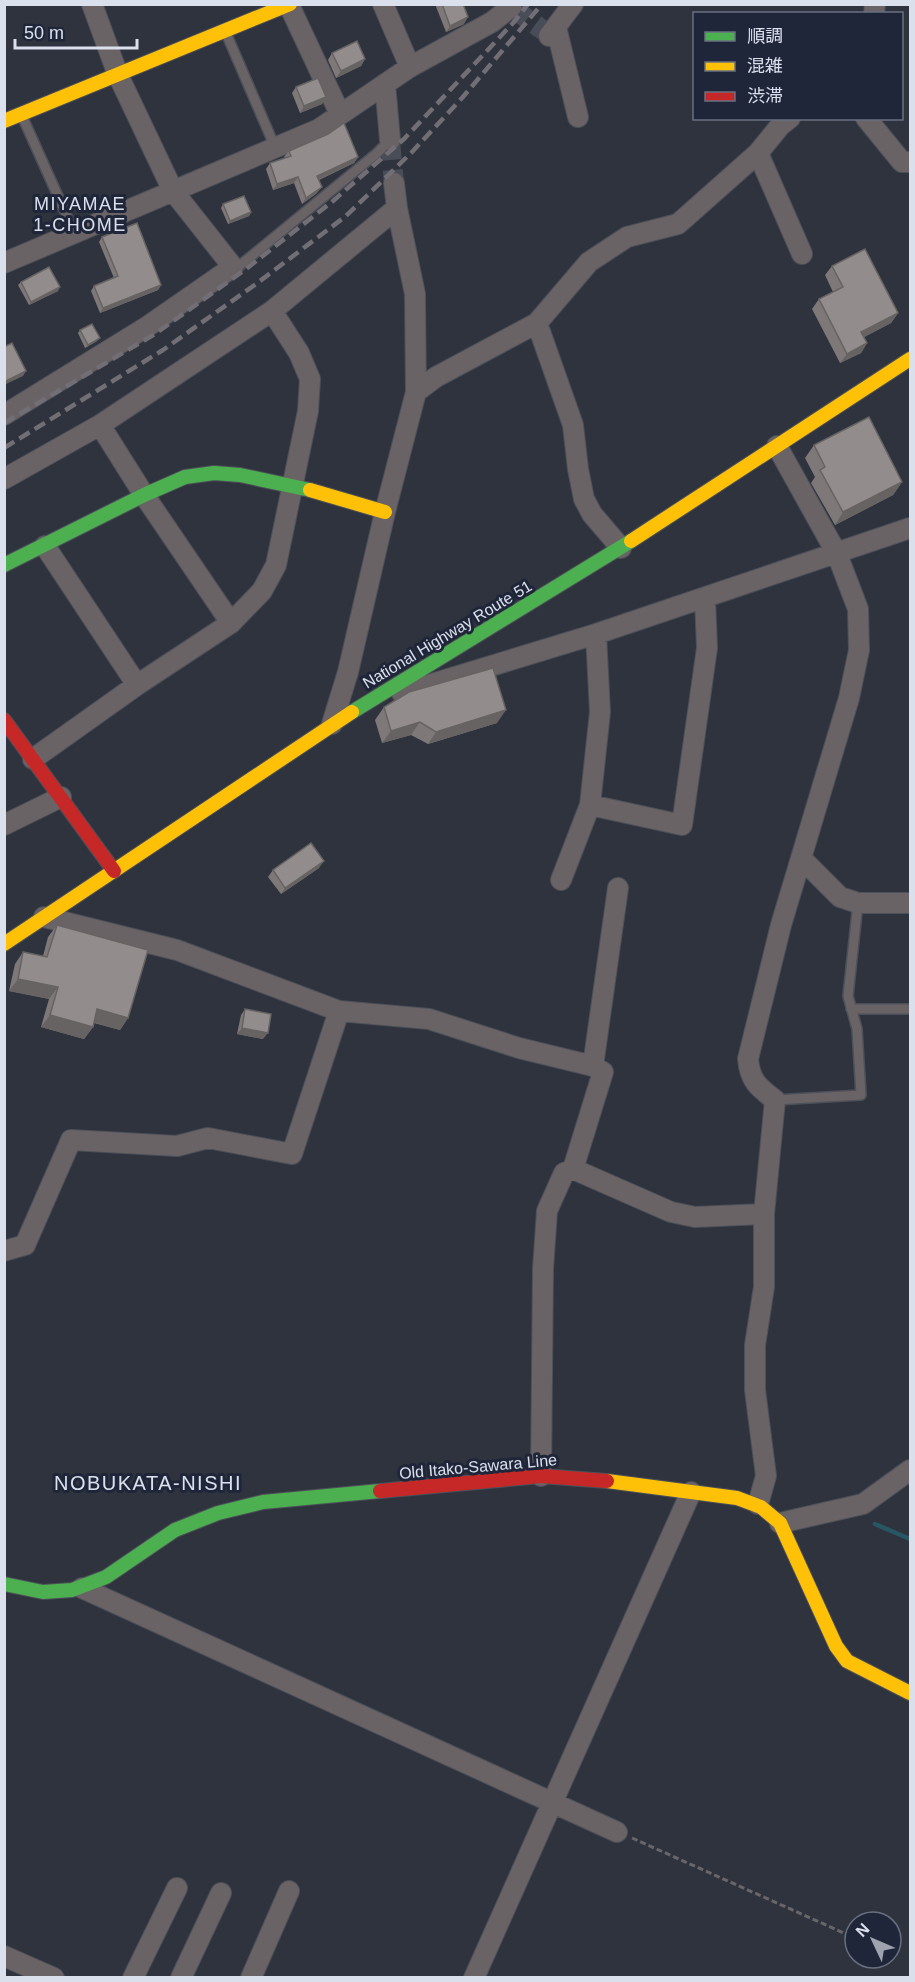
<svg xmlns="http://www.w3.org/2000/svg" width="915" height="1982" font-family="Helvetica,'Noto Sans JP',sans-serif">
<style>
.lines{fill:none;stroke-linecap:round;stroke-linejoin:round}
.stream{stroke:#275762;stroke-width:4.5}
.street-tunnel{stroke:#494d58;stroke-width:20;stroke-dasharray:20 10;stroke-linecap:butt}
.lane-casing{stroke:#4c5058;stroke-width:12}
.street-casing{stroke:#4c5058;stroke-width:22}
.fast-casing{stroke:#4c5058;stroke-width:16}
.slow-casing{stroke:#4c5058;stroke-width:16}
.jam-casing{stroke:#4c5058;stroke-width:16}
.path{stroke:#68666a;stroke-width:3;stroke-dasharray:6 3;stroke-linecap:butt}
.lane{stroke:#6a6366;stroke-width:9}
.street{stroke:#6a6366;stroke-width:20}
.fast{stroke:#4caf50;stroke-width:14}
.slow{stroke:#ffc107;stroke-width:14}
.jam{stroke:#c62828;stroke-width:14}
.rail{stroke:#716f75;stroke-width:4.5;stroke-dasharray:12 6;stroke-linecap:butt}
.wall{fill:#7e7978}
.shaded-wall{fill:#666362}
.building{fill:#928d8c;stroke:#666362;stroke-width:1.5}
.labels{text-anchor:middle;stroke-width:6;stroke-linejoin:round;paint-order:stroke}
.street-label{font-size:16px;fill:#dbe0ed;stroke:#1f2639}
.neighbourhood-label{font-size:18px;letter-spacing:1.5px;fill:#dbe0ed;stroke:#1f2639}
.quarter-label{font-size:20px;letter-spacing:1.5px;fill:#dbe0ed;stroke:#1f2639}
</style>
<rect width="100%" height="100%" fill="#2f333e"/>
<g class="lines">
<path class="stream" d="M875 1524 910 1539"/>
<path class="street-tunnel" d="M511 7 544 31
M390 140 394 183"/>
<defs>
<path id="lane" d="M226 33 275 147
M22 116 75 234
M233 267H238L376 154 390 140
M851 1009H910
M775 1100 861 1095 857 1029 848 996 858 903"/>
<path id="street" d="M383 4 410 67
M289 5 340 114
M874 14 875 4
M556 27 578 117
M549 36 573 4
M385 84 390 140
M866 118 902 162H910
M758 153 802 254
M394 183 397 208 415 294 416 392
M4 263 319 129 410 67 492 22 511 7
M537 323 573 425 578 469 584 499 592 514 621 548
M4 415 148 326 233 267 173 191 118 75 92 4
M100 425 144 495 231 623
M4 479 100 425 272 311 397 208
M45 546 137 685
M402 693 596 634 910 528
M332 724 348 672 385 512 416 392 436 377 537 323 589 262 627 237 678 224 758 153 780 126 790 118
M33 759 137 685 231 623 262 591 276 565 308 411 310 379 299 353 272 311
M590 805 682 825 707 648 705 598
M4 825 61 797
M801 858 840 897 858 903H910
M561 880 590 805 600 712 596 634
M44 917 177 950 339 1011 429 1019 519 1048 593 1066 603 1072 573 1169 564 1173 547 1211 543 1269 541 1476
M593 1066 618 888
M573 1169 671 1212 695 1217 764 1214
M4 1251 25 1245 71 1140 177 1146 208 1138 292 1154 339 1011
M758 1504 766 1476 755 1390V1345L764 1287V1214L775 1100C758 1087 750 1081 748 1059L781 925 849 698 859 650 858 609 837 554 777 446
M780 1523 863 1504 910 1470
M82 1588 617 1832
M4 1956 54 1978
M133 1978 177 1888
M181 1978 221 1893
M251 1978 289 1891
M474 1978 691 1492"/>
<path id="fast" d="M4 565 144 495 185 477 214 473 240 475 310 490
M352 712 631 541
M4 1584 43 1592 72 1590 106 1577 175 1530 218 1513 263 1502 380 1491"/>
<path id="slow" d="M4 121 290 4
M310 490 385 512
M631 541 910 359
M4 944 352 712
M607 1481 737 1498 761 1507 780 1523 836 1646 847 1661 910 1693"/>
<path id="jam" d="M4 720 114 871
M380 1491 541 1476 607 1481"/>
</defs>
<use href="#lane" class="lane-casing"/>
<use href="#street" class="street-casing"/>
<use href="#fast" class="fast-casing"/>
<use href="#slow" class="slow-casing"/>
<use href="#jam" class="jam-casing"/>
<path class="path" d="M632 1838 855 1938"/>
<use href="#lane" class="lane"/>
<use href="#street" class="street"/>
<use href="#fast" class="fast"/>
<use href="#slow" class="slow"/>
<use href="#jam" class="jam"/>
<path class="rail" d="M4 423 155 334 246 269 333 201 404 139 514 22 528 4
M4 448 163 350 256 284 346 216 412 152 462 98 542 4"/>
</g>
<path class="wall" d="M435 4H463L464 24 446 32Z
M332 53 365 59 361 66 336 78 328 60Z
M296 87 326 97 322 104 300 113 292 93Z
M289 151 358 157 354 163 319 180 317 193 302 204 294 183 273 190 266 169 270 163 285 158 284 157Z
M223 204 251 212 249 216 228 224 221 208Z
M102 237 161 285 158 290 100 313 91 291 94 286 114 278 99 242Z
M832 266 898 313 891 323 864 337 867 343 861 353 840 363 812 309 819 299 833 292 825 275Z
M21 282 58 291 29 305 18 285Z
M80 330 97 341 85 348 78 333Z
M814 445 902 482 893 495 835 525 811 483 815 477 805 458Z
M384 707 497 723 428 744 411 735 382 743 375 720Z
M319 868 281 894 268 877 273 870Z
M57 925 128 1018 120 1030 94 1023 93 1027 84 1039 41 1027 49 999 9 991 15 964 23 952 43 956 48 937Z
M245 1009 263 1039 237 1034 241 1015Z"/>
<path class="shaded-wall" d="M468 17 464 24 446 32 450 26Z
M365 59 361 66 336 78 341 71Z
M326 97 322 104 300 113 304 106Z
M358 157 354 163 313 182 317 176Z
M298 177 294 183 273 190 277 184Z
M322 187 317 193 302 204 306 198Z
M251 212 249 216 228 224 230 221Z
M161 285 158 290 100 313 103 308Z
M60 287 58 291 29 305 31 302Z
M898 313 891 323 855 342 861 332Z
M100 338 97 341 85 348 88 345Z
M867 343 861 353 840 363 847 354Z
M26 371 23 376 4 385V382Z
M902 482 893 495 835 525 843 512Z
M506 710 497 723 428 744 436 732Z
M420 722 411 735 382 743 391 731Z
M324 861 319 868 281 894 285 888Z
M18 979 58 987 49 999 9 991Z
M97 1009 128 1018 120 1030 89 1021Z
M50 1015 93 1027 84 1039 41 1027Z
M242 1028 268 1033 263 1039 237 1034Z"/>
<path class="building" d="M442 4H463L468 17 450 26Z
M357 41 365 59 341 71 332 53Z
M318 78 326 97 304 106 296 87Z
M344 123 358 157 317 176 322 187 306 198 298 177 277 184 270 163 291 156 289 151 328 134Z
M244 196 251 212 230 221 223 204Z
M137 223 161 285 103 308 94 286 118 276 102 237Z
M865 249 898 313 861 332 867 343 847 354 819 299 843 287 832 266Z
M49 267 60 287 31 302 21 282Z
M92 324 100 338 88 345 80 330Z
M12 343 26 371 4 382V347Z
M869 417 902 482 843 512 820 470 825 467 814 445Z
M493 668 506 710 436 732 420 722 391 731 384 707 409 692Z
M311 843 324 861 285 888 273 870Z
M57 925 148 950 128 1018 97 1009 93 1027 50 1015 58 987 18 979 23 952 47 957Z
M245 1009 271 1014 268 1033 242 1028Z"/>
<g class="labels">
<g class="street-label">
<text transform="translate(447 634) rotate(-31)" y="6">National Highway Route 51</text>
<text transform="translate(478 1466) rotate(-5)" y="6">Old Itako-Sawara Line</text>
</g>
<g class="neighbourhood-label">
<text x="80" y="210">MIYAMAE<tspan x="80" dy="21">1-CHOME</tspan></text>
</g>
<g class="quarter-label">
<text x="148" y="1490">NOBUKATA-NISHI</text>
</g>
</g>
<rect width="915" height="1982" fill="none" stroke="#dbe0ed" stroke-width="12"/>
<rect x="693" y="12" width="210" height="108" fill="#1f2639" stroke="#6a7081" stroke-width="1.5"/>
<rect x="705" y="32" width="30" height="9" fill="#4caf50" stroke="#6a7081" stroke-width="1.5"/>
<text x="747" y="42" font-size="18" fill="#dbe0ed">順調</text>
<rect x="705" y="62" width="30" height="9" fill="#ffc107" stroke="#6a7081" stroke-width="1.5"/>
<text x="747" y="72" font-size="18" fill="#dbe0ed">混雑</text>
<rect x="705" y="92" width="30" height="9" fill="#c62828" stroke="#6a7081" stroke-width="1.5"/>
<text x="747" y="102" font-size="18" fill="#dbe0ed">渋滞</text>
<g transform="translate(873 1940) rotate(314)"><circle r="28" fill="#1f2639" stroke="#6a7081" stroke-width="1.5"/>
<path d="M0-4.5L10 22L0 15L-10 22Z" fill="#9fa3b0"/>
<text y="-9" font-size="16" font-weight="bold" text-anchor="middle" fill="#dbe0ed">N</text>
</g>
<path d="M15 39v9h122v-9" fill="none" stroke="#dbe0ed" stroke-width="3"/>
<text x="24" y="39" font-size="18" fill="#dbe0ed" stroke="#1f2639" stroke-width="4.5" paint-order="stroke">50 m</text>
</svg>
